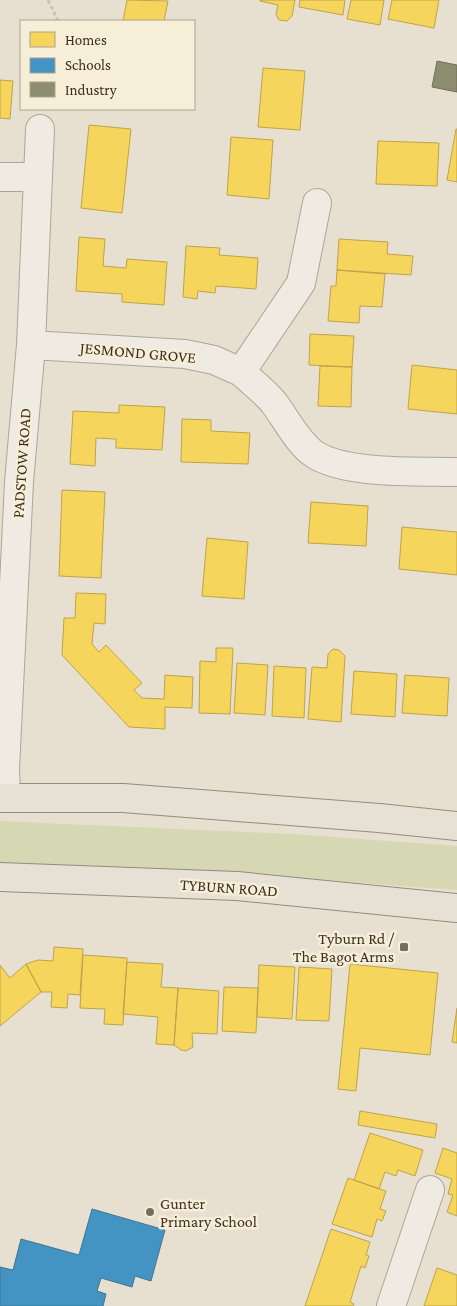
<svg xmlns="http://www.w3.org/2000/svg" width="457" height="1306" font-family="'Crimson Pro',serif">
<style>
.green{fill:#d6d7b3}
.homes{fill:#f6d55c;stroke:#bea34a}
.schools{fill:#4393c3;stroke:#417592}
.industry{fill:#8c8c6e;stroke:#747057}
.lines{fill:none;stroke-linecap:round;stroke-linejoin:round}
.minor-casing{stroke:#ada599;stroke-width:30}
.major-casing{stroke:#928b80;stroke-width:30}
.path{stroke:#c8c2b9;stroke-width:3;stroke-dasharray:4 2.5;stroke-linecap:butt}
.minor{stroke:#efebe3;stroke-width:28}
.major{stroke:#e6e1d4;stroke-width:28}
.poi-dot{fill:#786c5e;stroke:#f7eed8;stroke-width:2}
.labels{text-anchor:middle;stroke-width:5;stroke-linejoin:round;paint-order:stroke}
.street-label{font-size:16px;fill:#3d2e20;stroke:#f7eed8}
.poi-label{font-size:16px;fill:#3d2e20;stroke:#f7eed8;text-anchor:end}
</style>
<rect width="100%" height="100%" fill="#e7e0d1"/>
<path class="green" d="M0 821 292 834 457 846V890L150 868 0 865Z"/>
<path class="homes" d="M127 0 168 1 164 21H123Z
M260 0H295L292 16 287 21 279 20 276 14 278 5 260 1Z
M300 0H345L343 15 299 7Z
M351 0H384L380 25 347 19Z
M392 0H439L434 28 388 19Z
M263 68 305 71 300 130 258 127Z
M0 80 13 81 10 119 0 118Z
M89 125 131 129 122 213 81 208Z
M456 129H457V182L447 180Z
M231 137 273 140 269 199 227 195Z
M378 141 439 143 437 186 376 184Z
M79 237 105 239 103 266 126 268 127 259 167 262 164 305 122 302V294L76 291Z
M339 239 388 242 387 254 413 256 411 275 337 270Z
M186 246 220 248 219 255 258 258 256 289 216 286 215 293 198 291 197 299 183 297Z
M337 270 385 274 382 307 360 306 359 323 328 321 331 286H336Z
M310 334 354 336 352 367 309 365Z
M412 365 457 370V414L408 409Z
M320 366 352 367 351 407 318 406Z
M119 405 165 407 162 450 116 448V439L96 438 95 466 70 464 73 411 119 413Z
M182 419 211 420V431L250 433 248 464 181 462Z
M62 490 105 492 101 578 59 576Z
M311 502 368 506 366 546 308 543Z
M402 527 457 532V575L399 569Z
M207 538 248 542 244 599 202 596Z
M76 593 106 594 105 624 94 623 92 644 99 652 106 645 142 683 134 690 142 698 164 699 165 675 193 677 192 708 165 707V729L129 727 62 655 64 618H75Z
M216 648H233L230 714 199 713 200 661 216 662Z
M333 649 339 650 345 656 341 722 308 719 312 667 327 668 328 654Z
M237 663 268 665 265 715 234 713Z
M274 666 306 668 304 718 272 716Z
M354 671 397 674 395 717 351 714Z
M405 675 449 678 447 716 402 713Z
M54 947 83 949 80 995 68 994 67 1008 51 1007 52 992H41L26 964 38 960 53 961Z
M83 955 127 958 123 1025 104 1024 105 1009 80 1008Z
M127 962 163 964 161 987 178 988 174 1045 156 1044 158 1017 123 1014Z
M26 964 41 992 0 1026V965L10 978Z
M350 964 438 973 430 1055 360 1048 356 1091 338 1089Z
M259 965 295 967 292 1019 257 1017Z
M299 967 332 969 329 1021 296 1020Z
M224 987 258 988 256 1033 222 1031Z
M178 988 219 991 217 1034 192 1033 193 1047 186 1051 181 1050 174 1045Z
M457 1008V1043L452 1042Z
M360 1111 437 1124 435 1138 358 1125Z
M370 1133 423 1150 415 1176 398 1170 396 1176 385 1172 379 1189 354 1180Z
M443 1148 457 1153V1216L447 1212 453 1195 448 1194 452 1179 435 1173Z
M348 1178 386 1191 380 1209 386 1211 382 1221 377 1219 372 1237 332 1224Z
M331 1229 370 1242 366 1255 369 1256 365 1268 361 1266 350 1302 354 1304 353 1306H305Z
M437 1268 457 1275V1306H424Z"/>
<path class="schools" d="M92 1209 165 1230 151 1281 135 1276 132 1287 101 1278 97 1291 106 1294 103 1306H0V1267L13 1270 21 1239 79 1255Z"/>
<path class="industry" d="M437 61 457 65V92L432 87Z"/>
<g class="lines">
<defs>
<path id="minor" d="M0 177H38
M31 345 185 354 214 360 241 372 301 283 317 203
M241 372C252 382 265 392 274 403 286 419 298 443 314 454 346 475 419 471 457 472
M6 798 5 769 19 482 31 345 40 129
M391 1306 430 1190"/>
<path id="major" d="M0 798H123L379 818 457 826
M0 877 237 886 457 908"/>
</defs>
<use href="#minor" class="minor-casing"/>
<use href="#major" class="major-casing"/>
<path class="path" d="M48 0 58 21"/>
<use href="#minor" class="minor"/>
<use href="#major" class="major"/>
</g>
<g class="poi-dot">
<rect x="399" y="942" width="10" height="10" rx="2.5"/>
<circle cx="150" cy="1212" r="5"/>
</g>
<g class="labels">
<g class="street-label">
<text transform="translate(138 352) rotate(5)" y="6">JESMOND GROVE</text>
<text transform="translate(21 463) rotate(-86)" y="6">PADSTOW ROAD</text>
<text transform="translate(229 887) rotate(4)" y="6">TYBURN ROAD</text>
</g>
<g class="poi-label">
<text x="394" y="944">Tyburn Rd /<tspan x="394" dy="18">The Bagot Arms</tspan></text>
<text x="160" y="1209" text-anchor="start">Gunter<tspan x="160" dy="18">Primary School</tspan></text>
</g>
</g>
<rect x="20" y="20" width="175" height="90" fill="#f7eed8" stroke="#ada18e"/>
<rect x="30" y="32" width="25" height="15" fill="#f6d55c" stroke="#ada18e"/>
<text x="65" y="45" font-size="15" fill="#3d2e20">Homes</text>
<rect x="30" y="58" width="25" height="15" fill="#4393c3" stroke="#ada18e"/>
<text x="65" y="70" font-size="15" fill="#3d2e20">Schools</text>
<rect x="30" y="82" width="25" height="15" fill="#8c8c6e" stroke="#ada18e"/>
<text x="65" y="95" font-size="15" fill="#3d2e20">Industry</text>
</svg>
